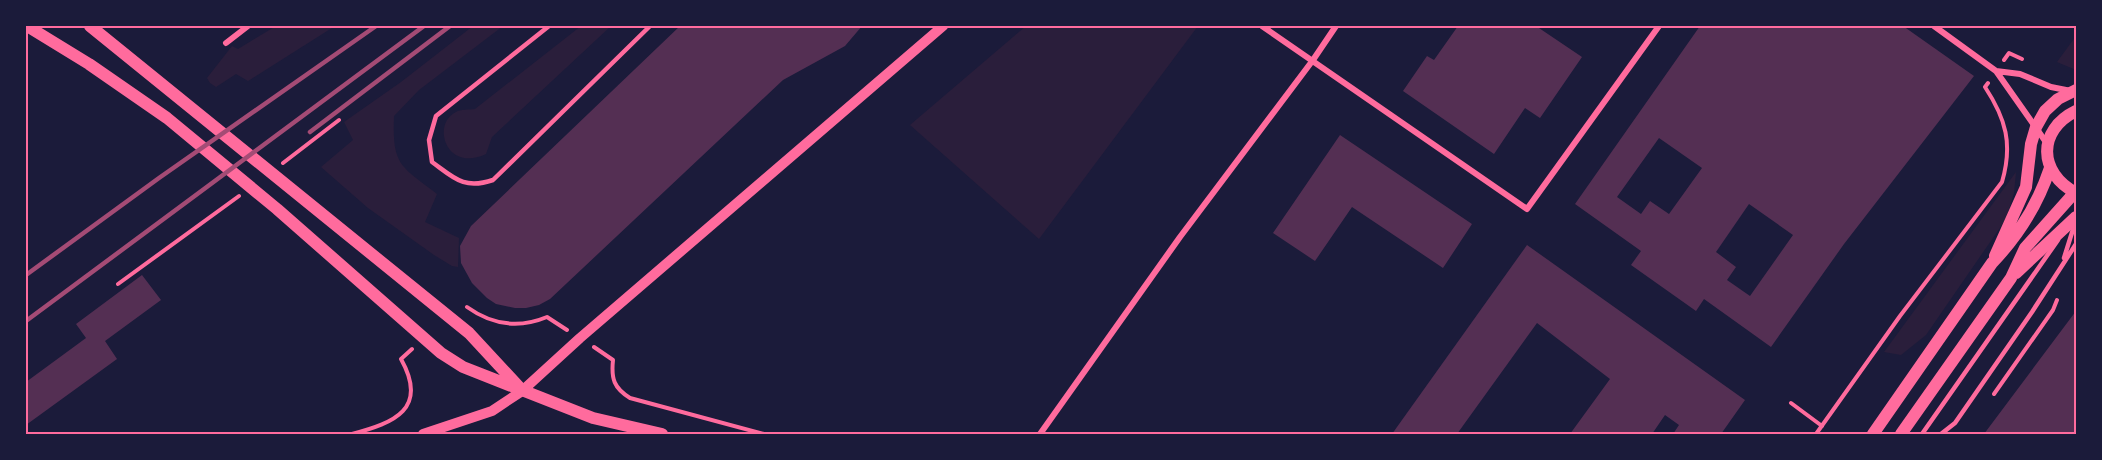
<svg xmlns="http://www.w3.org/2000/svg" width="2102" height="460" font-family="Quicksand,sans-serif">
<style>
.green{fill:#2a1e3b}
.building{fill:#542f53;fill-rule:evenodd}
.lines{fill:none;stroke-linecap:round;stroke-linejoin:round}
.path{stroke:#ff6b9d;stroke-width:4}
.service{stroke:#ff6b9d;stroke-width:4.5}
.minor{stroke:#ff6b9d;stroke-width:6}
.tertiary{stroke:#ff6b9d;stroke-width:10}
.secondary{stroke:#ff6b9d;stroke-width:12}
.rail{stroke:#a44b75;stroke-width:4.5}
.neatline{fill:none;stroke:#ff6b9d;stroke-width:2}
</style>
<rect width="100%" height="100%" fill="#1b1b3a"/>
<path class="green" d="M276 26H335L248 81 236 74 216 87 210 83 207 78 232 46 238 49Z
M473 26H503L419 90 394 116C392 165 400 166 437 194L425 222 459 238 458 267 452 266 434 255 368 208 321 167 353 140 344 122 401 82Z
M581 26H611L492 137 486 154C446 173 431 124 456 112 460 109 470 110 475 109Z
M1026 26H1198L1039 239 910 125Z
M2076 36V70L2057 62Z
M2016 172 2014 193 2006 219 1926 335 1901 355 1884 352Z"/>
<path class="building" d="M680 26H862L845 46 783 80 550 299 539 305 526 308H515L496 304 487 298 472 283 461 263 460 246 471 226Z
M1458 26H1536L1582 57 1540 118 1525 108 1494 154 1403 91 1427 56 1434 60Z
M1700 26H1903L1974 76 1844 244 1771 347 1704 299 1696 311 1631 265 1641 251 1575 204ZM1659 138 1702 168 1669 214 1650 201 1641 214 1617 197ZM1749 204 1793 235 1750 296 1727 280 1736 267 1716 252Z
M1340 135 1472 224 1443 268 1352 207 1315 261 1273 233Z
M1527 245 1745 400 1721 434H1673L1679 425 1665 415 1652 434H1570L1610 379 1537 323 1457 434H1392Z
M142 275 161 300 105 341 117 359 26 425V382L86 338 76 324Z
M2076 311V434H1984Z"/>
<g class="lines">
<path class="path" d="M2004 60 2009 53 2022 59
M283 163 339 120
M118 284 239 196
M467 307C492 325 518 329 547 317L567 330
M594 347 613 360C611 379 614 388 630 398L764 434
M1994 394 2053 310 2057 300
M1791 403 1822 426
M352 434C394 423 429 409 401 359L412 349
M1816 434 1900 316 2002 182C2013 144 2006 119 1985 87L1988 83"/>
<path class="service" d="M549 26 436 116 429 140 432 162C454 178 464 190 493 180L650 26
M2064 258 2075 223
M1922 434 2058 240
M1941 434 1955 423 2032 312 2076 244"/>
<path class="minor" d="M1262 26 1527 209 1659 26
M1934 26 1996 71 2048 145
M226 43 248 26
M1996 71 2020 74 2051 87 2071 91
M1040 434 1180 237 1313 60 1336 26"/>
<path class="tertiary" d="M423 434 492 411 522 391 580 338 943 26"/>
<path class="secondary" d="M27 26 89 64 167 118 277 209 441 353 463 367 593 418 662 434
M90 26 469 333 520 388
M2076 111C2037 130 2038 173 2076 193
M1995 256 2026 187 2031 144 2036 127 2045 111 2058 99 2076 90
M2016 273 2076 217
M1873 434 1992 263C2019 235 2038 204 2050 168
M1901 434 2011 278 2025 248 2076 191"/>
<path class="rail" d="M310 132 450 26
M26 275 159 178 376 26
M26 321 424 26"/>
</g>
<rect width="2102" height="460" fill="none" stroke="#1b1b3a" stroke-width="54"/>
<rect x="27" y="27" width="2048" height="406" class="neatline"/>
</svg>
